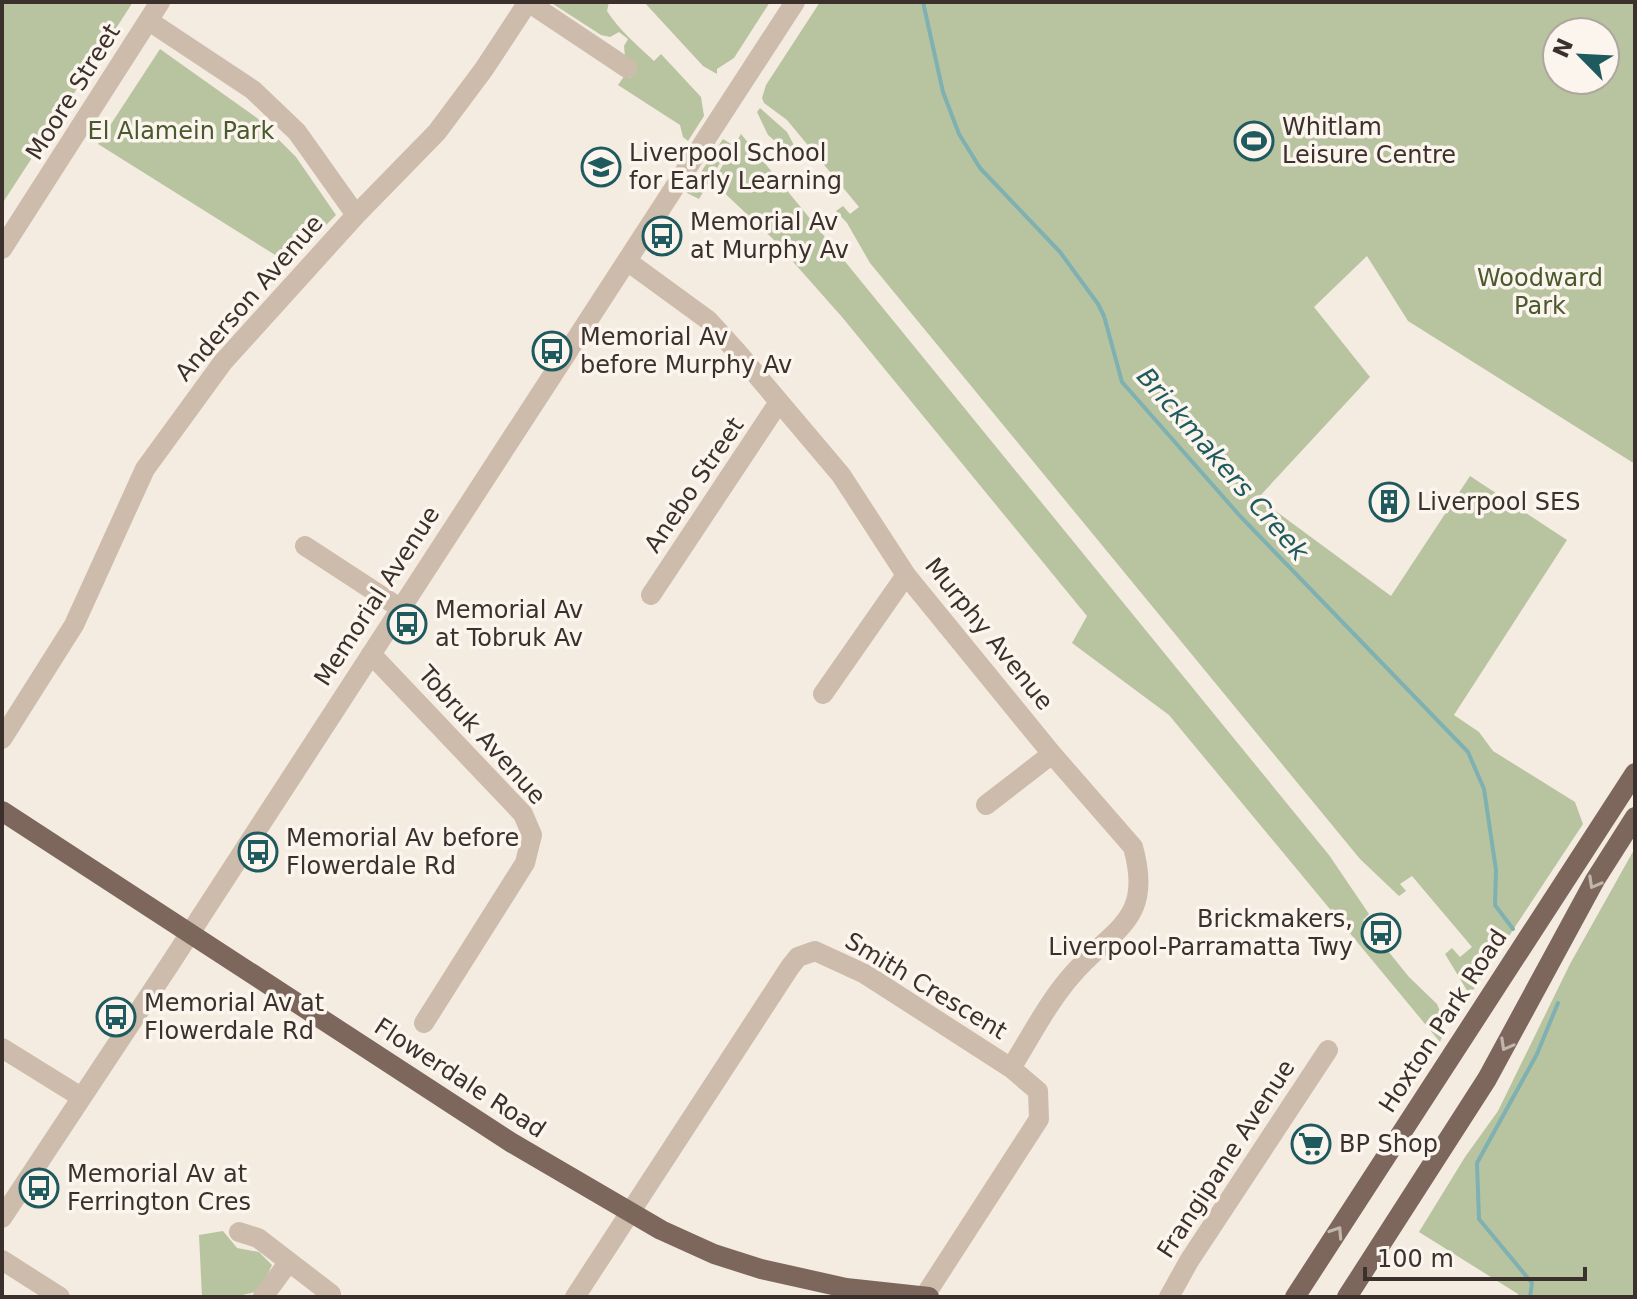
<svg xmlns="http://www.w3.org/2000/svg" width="1637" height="1299" font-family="'DejaVu Sans',sans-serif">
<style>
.green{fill:#b8c4a0;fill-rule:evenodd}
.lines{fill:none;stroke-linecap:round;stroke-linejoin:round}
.stream{stroke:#7fb0b2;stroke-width:4}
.minor{stroke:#cdbbac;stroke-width:20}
.major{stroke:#7d675c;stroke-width:20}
.oneway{stroke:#c2b5ac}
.labels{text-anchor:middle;stroke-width:7;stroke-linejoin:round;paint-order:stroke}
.street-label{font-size:24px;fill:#3b302b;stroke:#fbf5ee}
.poi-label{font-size:24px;fill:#3b302b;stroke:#fbf5ee;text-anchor:start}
.park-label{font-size:24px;fill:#4a5a2e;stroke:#fbf5ee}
.water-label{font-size:26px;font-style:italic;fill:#1f5a5e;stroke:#fbf5ee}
</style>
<rect width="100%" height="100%" fill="#f4ebe1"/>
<path class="green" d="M2 2H133L2 204Z
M550 2H609L607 11C619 30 638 46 654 61L661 54 701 97 704 116 688 141 683 137 680 125 618 85 625 75 630 78 636 68 625 57 624 46 628 39 619 32 610 37 601 35Z
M644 2H770L734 58 717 69V74L703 66Z
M820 2H1635V464L1408 321 1367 256 1314 307 1370 377 1258 498 1391 596 1470 476 1567 540 1454 715 1479 732 1493 751 1575 802 1583 824 1474 989 1468 992 1445 954 1452 948 1460 957 1472 947 1412 876 1400 884 1406 891 1399 896 1360 859 870 263 847 223 836 211 843 206 850 214 859 207 787 120 764 103 762 98 766 85ZM1605 32V80H1557V32Z
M160 49 257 118 296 157 336 215 288 263 98 144Z
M760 108 787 132 796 149 790 154 768 135 757 112Z
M741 134 1329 855 1369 914 1363 920 1409 977 1437 1004 1443 1019 1444 1032 1440 1042 1169 715 1072 643 1087 616 842 317 772 238 713 182Z
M723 139 731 144 699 199 687 193Z
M1635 848V1297H1518V1294L1419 1232 1465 1157 1498 1111 1570 964Z
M223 1231 237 1248 259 1252 272 1265 260 1291 233 1297H202L199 1235Z"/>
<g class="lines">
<path class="stream" d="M923 2 943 92 959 134 980 168 1060 252 1098 304 1104 316 1122 382 1240 516 1468 752 1484 789 1496 870 1495 905 1513 929
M1530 1297 1532 1283 1479 1219 1477 1163 1537 1054 1558 1003"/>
<path class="minor" d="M149 21 253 90 297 132 356 215
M2 249 160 2
M627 261 708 320 738 353 841 475 906 575 1052 754 1133 847C1154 922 1112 928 1072 975 1048 1002 1030 1038 1011 1068
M305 546 400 608
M651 595 779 402
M371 654 523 814 532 835 525 863 424 1023
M823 694 906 575
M2 739 74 625 145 469 223 362 356 215 437 132 484 69 528 2 627 68
M986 805 1052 754
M2 1048 81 1097
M2 1218 170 964 795 2
M239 1232 258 1238 331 1294
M2 1260 60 1297
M263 1297 288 1263
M575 1297 790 967 798 957 815 951 865 974 1011 1068 1038 1091 1039 1119 924 1297
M1169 1297 1189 1261 1328 1050"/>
<path class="major" d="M2 811 512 1143 661 1230 714 1254 761 1269 846 1288 929 1297
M1295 1297 1635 773
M1347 1297 1487 1079 1595 880 1635 817"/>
</g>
<defs><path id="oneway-chevron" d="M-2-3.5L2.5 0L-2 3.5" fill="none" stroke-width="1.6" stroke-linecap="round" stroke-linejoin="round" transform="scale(2)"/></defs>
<g class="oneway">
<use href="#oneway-chevron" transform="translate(1594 883) rotate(119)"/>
<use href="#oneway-chevron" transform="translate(1506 1045) rotate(119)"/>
<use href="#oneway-chevron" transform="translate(1337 1232) rotate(-57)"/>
</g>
<defs>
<symbol id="stadium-ring" viewBox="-11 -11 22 22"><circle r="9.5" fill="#fbf5ee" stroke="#1f5a5e" stroke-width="1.5"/><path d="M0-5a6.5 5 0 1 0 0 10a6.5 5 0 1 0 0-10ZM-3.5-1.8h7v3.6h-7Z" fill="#1f5a5e"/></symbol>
<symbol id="school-ring" viewBox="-11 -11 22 22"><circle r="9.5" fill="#fbf5ee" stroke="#1f5a5e" stroke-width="1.5"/><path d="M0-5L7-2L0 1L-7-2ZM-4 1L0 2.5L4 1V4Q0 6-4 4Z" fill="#1f5a5e"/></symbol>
<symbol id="bus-ring" viewBox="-11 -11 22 22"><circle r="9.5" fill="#fbf5ee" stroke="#1f5a5e" stroke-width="1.5"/><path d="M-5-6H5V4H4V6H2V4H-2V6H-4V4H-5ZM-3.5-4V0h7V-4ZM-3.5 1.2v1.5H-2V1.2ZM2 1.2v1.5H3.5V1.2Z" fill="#1f5a5e"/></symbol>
<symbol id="building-ring" viewBox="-11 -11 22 22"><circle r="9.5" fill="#fbf5ee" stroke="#1f5a5e" stroke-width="1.5"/><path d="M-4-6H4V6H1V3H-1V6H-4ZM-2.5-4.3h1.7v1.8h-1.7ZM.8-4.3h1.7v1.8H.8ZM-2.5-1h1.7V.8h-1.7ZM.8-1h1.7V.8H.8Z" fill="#1f5a5e"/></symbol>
<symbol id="supermarket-ring" viewBox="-11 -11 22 22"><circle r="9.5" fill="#fbf5ee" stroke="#1f5a5e" stroke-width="1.5"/><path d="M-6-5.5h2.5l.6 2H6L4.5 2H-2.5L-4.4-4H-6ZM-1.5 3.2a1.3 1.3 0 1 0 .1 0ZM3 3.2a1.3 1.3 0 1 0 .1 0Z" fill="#1f5a5e"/></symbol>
</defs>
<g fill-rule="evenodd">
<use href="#stadium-ring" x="1232" y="119" width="44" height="44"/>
<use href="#school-ring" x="579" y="145" width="44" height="44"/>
<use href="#bus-ring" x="640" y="214" width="44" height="44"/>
<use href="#bus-ring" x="530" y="329" width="44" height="44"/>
<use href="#building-ring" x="1367" y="480" width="44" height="44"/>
<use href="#bus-ring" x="385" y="602" width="44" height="44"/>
<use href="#bus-ring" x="236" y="830" width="44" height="44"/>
<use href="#bus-ring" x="1359" y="911" width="44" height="44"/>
<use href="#bus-ring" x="94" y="995" width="44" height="44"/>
<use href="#supermarket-ring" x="1289" y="1122" width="44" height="44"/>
<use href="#bus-ring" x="17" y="1166" width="44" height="44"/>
</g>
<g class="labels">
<g class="street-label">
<text transform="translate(73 92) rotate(-58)" y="8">Moore Street</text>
<text transform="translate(249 298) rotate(-49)" y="8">Anderson Avenue</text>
<text transform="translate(694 485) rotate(-56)" y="8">Anebo Street</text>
<text transform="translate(377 596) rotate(-57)" y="8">Memorial Avenue</text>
<text transform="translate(989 634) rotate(51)" y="8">Murphy Avenue</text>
<text transform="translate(482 735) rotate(48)" y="8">Tobruk Avenue</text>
<text transform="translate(926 986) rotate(31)" y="8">Smith Crescent</text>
<text transform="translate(1443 1021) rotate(-57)" y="8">Hoxton Park Road</text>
<text transform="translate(460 1078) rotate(33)" y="8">Flowerdale Road</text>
<text transform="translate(1226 1159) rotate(-57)" y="8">Frangipane Avenue</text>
</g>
<g class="poi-label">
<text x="1282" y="135">Whitlam<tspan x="1282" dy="28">Leisure Centre</tspan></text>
<text x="629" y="161">Liverpool School<tspan x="629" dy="28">for Early Learning</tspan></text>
<text x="690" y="230">Memorial Av<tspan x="690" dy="28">at Murphy Av</tspan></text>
<text x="580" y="345">Memorial Av<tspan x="580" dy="28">before Murphy Av</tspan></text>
<text x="1417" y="510">Liverpool SES</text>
<text x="435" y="618">Memorial Av<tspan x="435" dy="28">at Tobruk Av</tspan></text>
<text x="286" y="846">Memorial Av before<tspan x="286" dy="28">Flowerdale Rd</tspan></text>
<text x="1353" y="927" text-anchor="end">Brickmakers,<tspan x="1353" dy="28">Liverpool-Parramatta Twy</tspan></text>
<text x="144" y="1011">Memorial Av at<tspan x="144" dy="28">Flowerdale Rd</tspan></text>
<text x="1339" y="1152">BP Shop</text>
<text x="67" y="1182">Memorial Av at<tspan x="67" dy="28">Ferrington Cres</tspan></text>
</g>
<g class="park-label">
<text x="181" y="139">El Alamein Park</text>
<text x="1540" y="286">Woodward<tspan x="1540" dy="28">Park</tspan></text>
</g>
<g class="water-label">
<text transform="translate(1223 464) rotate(49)" y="9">Brickmakers Creek</text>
</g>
</g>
<rect width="1637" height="1299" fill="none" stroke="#3b302b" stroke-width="8"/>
<g transform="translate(1581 56) rotate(294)"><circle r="38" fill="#fbf5ee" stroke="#aea6a0" stroke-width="2"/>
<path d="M0-6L14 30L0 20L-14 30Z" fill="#1f5a5e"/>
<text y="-12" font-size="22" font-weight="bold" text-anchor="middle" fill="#3b302b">N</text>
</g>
<path d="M1365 1267v12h220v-12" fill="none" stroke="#3b302b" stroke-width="4"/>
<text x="1377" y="1267" font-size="24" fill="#3b302b" stroke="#fbf5ee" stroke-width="6" paint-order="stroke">100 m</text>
</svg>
